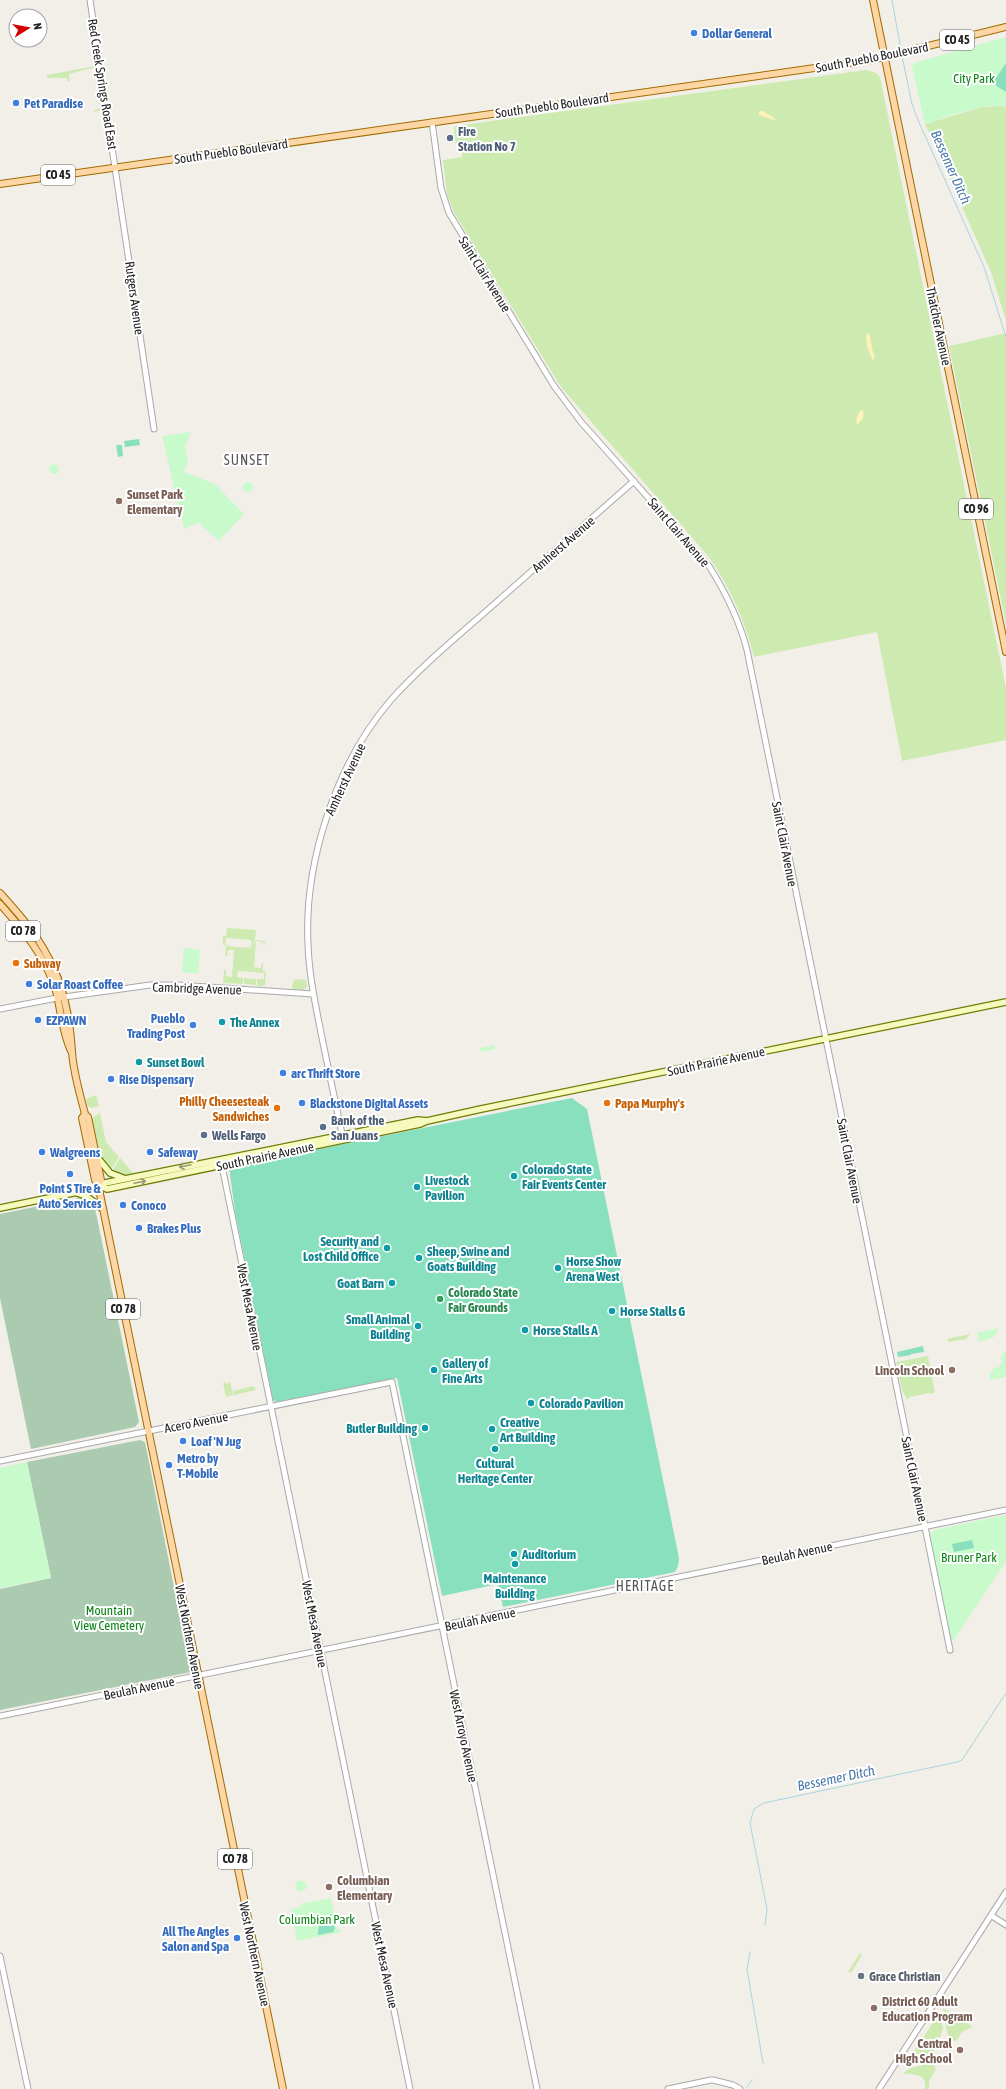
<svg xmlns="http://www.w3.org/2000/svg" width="1006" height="2089" font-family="'Asap Condensed',sans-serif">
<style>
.grass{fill:#cdebb0}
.sand{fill:#fff1ba}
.cemetery{fill:#aacbaf}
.park{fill:#c8facc}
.pitch{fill:#88e0be}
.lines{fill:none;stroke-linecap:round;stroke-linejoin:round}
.stream{stroke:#aad3df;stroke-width:1}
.tertiary-casing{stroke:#a9a9a9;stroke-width:7}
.secondary-casing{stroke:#707d05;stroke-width:8}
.primary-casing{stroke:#a06b00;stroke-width:8}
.tertiary{stroke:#fff;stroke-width:5}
.secondary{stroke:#f7fabf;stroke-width:5.5}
.primary{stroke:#fcd6a4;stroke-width:6}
.oneway{stroke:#979978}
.shop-dot{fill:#3f7fe0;stroke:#fff;stroke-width:1.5}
.service-dot{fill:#5c6f8a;stroke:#fff;stroke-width:1.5}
.education-dot{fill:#8d6e63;stroke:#fff;stroke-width:1.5}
.food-dot{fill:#e8710a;stroke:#fff;stroke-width:1.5}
.culture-dot{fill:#0f9aa8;stroke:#fff;stroke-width:1.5}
.leisure-dot{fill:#2e9e5b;stroke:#fff;stroke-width:1.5}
.worship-dot{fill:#6b7280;stroke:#fff;stroke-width:1.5}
.labels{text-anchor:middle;stroke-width:4;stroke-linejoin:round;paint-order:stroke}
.shield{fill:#fff;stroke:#646464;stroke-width:1}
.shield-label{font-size:12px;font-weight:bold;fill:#222}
.shop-label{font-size:13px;font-weight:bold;fill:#366cbe;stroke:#fff;text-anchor:start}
.street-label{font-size:13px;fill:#222;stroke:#fff}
.park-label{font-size:13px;fill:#0c8416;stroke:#fff}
.service-label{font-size:13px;font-weight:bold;fill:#4e5e75;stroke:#fff;text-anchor:start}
.education-label{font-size:13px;font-weight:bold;fill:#785e54;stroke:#fff;text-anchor:start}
.food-label{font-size:13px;font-weight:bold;fill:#c56008;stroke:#fff;text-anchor:start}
.culture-label{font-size:13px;font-weight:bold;fill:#0d838f;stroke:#fff;text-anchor:start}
.leisure-label{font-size:13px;font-weight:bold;fill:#27864d;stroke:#fff;text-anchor:start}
.worship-label{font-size:13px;font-weight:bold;fill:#5b616d;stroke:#fff;text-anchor:start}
.water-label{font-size:14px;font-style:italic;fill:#4a7aab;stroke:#fff}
.neighbourhood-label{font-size:14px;letter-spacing:1px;fill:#555;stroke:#fff}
</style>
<rect width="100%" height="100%" fill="#f2efe9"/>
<path class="grass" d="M95 66 97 75H95L94 68H92L69 74 70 81 68 82 67 78H47V75Z
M866 70 876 73 880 77 1006 688V740L902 761 877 632 754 657C744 619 731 588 708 556L561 387 453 211 447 193 443 160 462 157 461 145H456L454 131 455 126Z
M98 80 103 110 94 112V110L100 109 96 82H92Z
M1001 106 1006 107V321L991 272 925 124 983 107Z
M1006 333V624L949 346Z
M227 928 256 930 255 940 251 947H247L251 946V940L226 938 225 944 231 946 223 945V936H226Z
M256 940 265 941 264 946 263 942 256 941 254 967 261 968 262 963H263V971L266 972 265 986H257V979H264V973L238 971 237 977 243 978V984L223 983 224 970H226V976L232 977 234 950H228L227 956H225L226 946 251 948Z
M244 978 256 979V985L244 984Z
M295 979 306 980 307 987 304 990 292 989 293 981H295Z
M96 1095 99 1106 91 1108 88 1106 86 1099Z
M100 1113 106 1142 119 1157 111 1170 99 1157 91 1121 92 1118Z
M120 1158 133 1173 173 1166C160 1169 121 1181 113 1170Z
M970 1334 966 1339 948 1342 947 1339Z
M928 1356 935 1392 931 1394 929 1393 910 1397 907 1400 902 1390 896 1362Z
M225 1382 226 1384 230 1382 233 1395 226 1397 223 1383Z
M253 1386 256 1390 234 1395 233 1391Z
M860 1953 862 1955 851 1973 848 1972Z
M943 2008 973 2027 962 2032 957 2040 953 2041 947 2033Z
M939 2013 943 2028 937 2047 923 2038Z
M920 2042 935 2050 921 2062 905 2065Z
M927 2064 934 2065 936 2069 929 2081V2089H925C928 2071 910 2076 903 2073L911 2068Z"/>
<path class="sand" d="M759 111H763L776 119 774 120 759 115Z
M868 333C873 340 870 349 875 356L873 361 867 346 866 336Z
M862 410C866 414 862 422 857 424 855 420 858 411 862 410Z"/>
<path class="cemetery" d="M79 1198H85L95 1208 139 1422 135 1427 31 1449 0 1298V1214Z
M140 1440 145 1442 191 1672 0 1710V1589L51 1578 27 1462Z"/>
<path class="park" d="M1006 37V107C987 101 945 118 925 124L912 68 914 63Z
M191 432 185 447 188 460 184 472 215 484 244 514 219 541 199 523 184 529 162 436Z
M49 469a5 5 0 1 1 10 0a5 5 0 1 1-10 0Z
M243 487a5 5 0 1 1 10 0a5 5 0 1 1-10 0Z
M184 948 200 950 198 974 182 972Z
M494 1045 495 1049 481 1052 480 1048Z
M999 1328 994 1337 979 1342 977 1333Z
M1006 1350V1377L991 1380 989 1375 995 1367 998 1368 1003 1360 1000 1358Z
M27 1462 51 1578 0 1588V1468Z
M1006 1515V1561L954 1640H951L929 1533 934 1532V1530Z
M295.5 1886a5.5 5.5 0 1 1 11 0a5.5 5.5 0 1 1-11 0Z
M331 1898 337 1929 342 1932 297 1941 291 1909 301 1907 300 1904Z"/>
<path class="pitch" d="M1006 63V92L995 85 994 81Z
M139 439 140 445 125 447 124 441Z
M116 445H122L123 456 118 457Z
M572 1098 587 1109 679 1558 678 1566 675 1572 503 1607 498 1584 442 1596 397 1378 277 1402 273 1400 235 1211 229 1167Z
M923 1346 924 1352 911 1354 910 1349Z
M910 1349 911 1355 898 1357 897 1352Z
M972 1540 974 1548 954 1552 952 1544Z
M332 1914 335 1929 333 1932 318 1935C318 1924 321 1917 332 1914Z"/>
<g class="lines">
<path class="stream" d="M892 0 901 50
M902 56 912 104 918 120 984 267 1006 337
M765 1925 767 1909 750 1823 754 1809 764 1803 957 1762 962 1760 1006 1693
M750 1952 747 1969 763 2063
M747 2087 752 2080"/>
<defs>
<path id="tertiary" d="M90 0 154 429
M432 122 441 188 449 213 554 386 581 422 709 566C726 593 739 619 747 650L950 1650
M0 1009 57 998 150 985H178L313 994
M343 1139C336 1106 329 1072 322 1038 316 1007 309 976 308 944 304 862 336 764 390 701 423 664 463 632 500 599 545 559 590 520 634 481
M221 1161 410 2089
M0 1461 392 1382 537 2089
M0 1716 1006 1510
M992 1916 1006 1925
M0 1956 28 2089
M713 2080 733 2085 740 2089
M668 2089 711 2080
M879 2089 1006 1892"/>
<path id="secondary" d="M97 1157 110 1173 123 1178
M102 1187 107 1189 420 1124 427 1121 481 1109 1006 1002
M77 1193 86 1196 103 1209
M0 1208 102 1187 105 1183 418 1120 427 1121"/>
<path id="primary" d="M873 0 1006 652
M0 184 871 60 1006 27
M0 893C18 913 36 933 48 957 64 985 70 1019 72 1051 73 1072 80 1094 85 1114L88 1117 101 1180 98 1184
M0 904C23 930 46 957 56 991 61 1011 62 1032 71 1051
M85 1114 82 1118 95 1180 98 1184 283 2089"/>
</defs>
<use href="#tertiary" class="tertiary-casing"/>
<use href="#secondary" class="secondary-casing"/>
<use href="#primary" class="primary-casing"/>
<use href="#tertiary" class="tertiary"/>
<use href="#secondary" class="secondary"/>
<use href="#primary" class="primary"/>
</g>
<defs><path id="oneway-shaft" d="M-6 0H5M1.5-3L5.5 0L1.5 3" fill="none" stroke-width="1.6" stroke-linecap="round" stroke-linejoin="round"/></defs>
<g class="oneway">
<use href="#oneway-shaft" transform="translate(185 1166) rotate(168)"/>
<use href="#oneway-shaft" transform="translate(140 1182) rotate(-12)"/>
</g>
<g class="shop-dot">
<circle cx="694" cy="33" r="4"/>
<circle cx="16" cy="103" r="4"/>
<circle cx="29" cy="984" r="4"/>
<circle cx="38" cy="1020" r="4"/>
<circle cx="193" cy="1025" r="4"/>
<circle cx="283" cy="1073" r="4"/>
<circle cx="111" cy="1079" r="4"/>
<circle cx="302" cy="1103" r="4"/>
<circle cx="42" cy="1152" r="4"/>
<circle cx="150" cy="1152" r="4"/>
<circle cx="70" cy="1174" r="4"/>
<circle cx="123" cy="1205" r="4"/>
<circle cx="139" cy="1228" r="4"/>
<circle cx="183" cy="1441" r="4"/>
<circle cx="169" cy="1465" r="4"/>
<circle cx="237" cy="1938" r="4"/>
</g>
<g class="service-dot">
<circle cx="450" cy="138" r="4"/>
<circle cx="323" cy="1127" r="4"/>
<circle cx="204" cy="1135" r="4"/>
</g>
<g class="education-dot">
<circle cx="119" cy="501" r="4"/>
<circle cx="952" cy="1370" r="4"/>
<circle cx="329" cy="1887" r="4"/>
<circle cx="874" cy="2008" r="4"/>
<circle cx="960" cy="2050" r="4"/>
</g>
<g class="food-dot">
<circle cx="16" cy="963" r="4"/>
<circle cx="607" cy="1103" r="4"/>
<circle cx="277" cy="1108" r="4"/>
</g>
<g class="culture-dot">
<circle cx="222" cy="1022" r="4"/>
<circle cx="139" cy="1062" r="4"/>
<circle cx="514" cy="1176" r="4"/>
<circle cx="417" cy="1187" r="4"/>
<circle cx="387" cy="1248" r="4"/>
<circle cx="419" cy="1258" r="4"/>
<circle cx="558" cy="1268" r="4"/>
<circle cx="392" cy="1283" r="4"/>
<circle cx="612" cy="1311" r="4"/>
<circle cx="418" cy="1326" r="4"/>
<circle cx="525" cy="1330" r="4"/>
<circle cx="434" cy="1370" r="4"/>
<circle cx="531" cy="1403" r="4"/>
<circle cx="425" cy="1428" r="4"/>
<circle cx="492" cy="1429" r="4"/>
<circle cx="495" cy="1449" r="4"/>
<circle cx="514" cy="1554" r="4"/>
<circle cx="515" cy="1564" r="4"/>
</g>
<circle class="leisure-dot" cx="440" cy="1299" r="4"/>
<circle class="worship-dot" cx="861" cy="1976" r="4"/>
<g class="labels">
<g class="shield">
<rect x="940" y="30" width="34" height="20" rx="3"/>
<rect x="41" y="165" width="34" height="20" rx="3"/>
<rect x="959" y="499" width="34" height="20" rx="3"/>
<rect x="6" y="921" width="34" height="20" rx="3"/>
<rect x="106" y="1299" width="34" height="20" rx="3"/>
<rect x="218" y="1849" width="34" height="20" rx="3"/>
</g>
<g class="shield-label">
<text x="957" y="44">CO 45</text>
<text x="58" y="179">CO 45</text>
<text x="976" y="513">CO 96</text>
<text x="23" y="935">CO 78</text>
<text x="123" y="1313">CO 78</text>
<text x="235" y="1863">CO 78</text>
</g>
<g class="shop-label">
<text x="702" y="38">Dollar General</text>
<text x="24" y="108">Pet Paradise</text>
<text x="37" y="989">Solar Roast Coffee</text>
<text x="185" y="1023" text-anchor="end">Pueblo<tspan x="185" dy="15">Trading Post</tspan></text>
<text x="46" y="1025">EZPAWN</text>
<text x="291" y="1078">arc Thrift Store</text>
<text x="119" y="1084">Rise Dispensary</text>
<text x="310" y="1108">Blackstone Digital Assets</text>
<text x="50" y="1157">Walgreens</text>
<text x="158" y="1157">Safeway</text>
<text x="70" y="1193" text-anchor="middle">Point S Tire &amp;<tspan x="70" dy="15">Auto Services</tspan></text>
<text x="131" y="1210">Conoco</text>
<text x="147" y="1233">Brakes Plus</text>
<text x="191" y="1446">Loaf 'N Jug</text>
<text x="177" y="1463">Metro by<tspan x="177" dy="15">T-Mobile</tspan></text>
<text x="229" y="1936" text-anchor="end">All The Angles<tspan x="229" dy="15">Salon and Spa</tspan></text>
</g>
<g class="street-label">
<text transform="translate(872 57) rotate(-11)" y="5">South Pueblo Boulevard</text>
<text transform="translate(103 84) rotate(81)" y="5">Red Creek Springs Road East</text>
<text transform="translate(552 105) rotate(-8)" y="5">South Pueblo Boulevard</text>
<text transform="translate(231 151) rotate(-8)" y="5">South Pueblo Boulevard</text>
<text transform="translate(485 274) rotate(58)" y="5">Saint Clair Avenue</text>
<text transform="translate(135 298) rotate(82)" y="5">Rutgers Avenue</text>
<text transform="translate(939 326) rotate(78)" y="5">Thatcher Avenue</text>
<text transform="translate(679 532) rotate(49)" y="5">Saint Clair Avenue</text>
<text transform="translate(563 544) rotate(-41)" y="5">Amherst Avenue</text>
<text transform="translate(345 779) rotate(-65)" y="5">Amherst Avenue</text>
<text transform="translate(785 844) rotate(79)" y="5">Saint Clair Avenue</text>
<text transform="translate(197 988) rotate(2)" y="5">Cambridge Avenue</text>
<text transform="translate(716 1061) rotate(-12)" y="5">South Prairie Avenue</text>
<text transform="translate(265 1156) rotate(-12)" y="5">South Prairie Avenue</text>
<text transform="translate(850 1161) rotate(79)" y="5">Saint Clair Avenue</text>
<text transform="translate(250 1307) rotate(79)" y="5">West Mesa Avenue</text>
<text transform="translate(196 1422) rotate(-11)" y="5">Acero Avenue</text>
<text transform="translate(915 1479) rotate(78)" y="5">Saint Clair Avenue</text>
<text transform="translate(797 1553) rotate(-12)" y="5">Beulah Avenue</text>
<text transform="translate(480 1619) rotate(-12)" y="5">Beulah Avenue</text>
<text transform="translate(315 1624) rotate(79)" y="5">West Mesa Avenue</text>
<text transform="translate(190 1637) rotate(79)" y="5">West Northern Avenue</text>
<text transform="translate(139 1688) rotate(-12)" y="5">Beulah Avenue</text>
<text transform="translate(464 1736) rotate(78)" y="5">West Arroyo Avenue</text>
<text transform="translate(255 1954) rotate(78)" y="5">West Northern Avenue</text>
<text transform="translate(385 1965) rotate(78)" y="5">West Mesa Avenue</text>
</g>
<g class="park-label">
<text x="974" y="83">City Park</text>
<text x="969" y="1562">Bruner Park</text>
<text x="109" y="1615">Mountain<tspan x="109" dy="15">View Cemetery</tspan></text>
<text x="317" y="1924">Columbian Park</text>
</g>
<g class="service-label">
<text x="458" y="136">Fire<tspan x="458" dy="15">Station No 7</tspan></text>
<text x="331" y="1125">Bank of the<tspan x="331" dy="15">San Juans</tspan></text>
<text x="212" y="1140">Wells Fargo</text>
</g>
<g class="education-label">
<text x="127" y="499">Sunset Park<tspan x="127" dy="15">Elementary</tspan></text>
<text x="944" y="1375" text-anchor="end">Lincoln School</text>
<text x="337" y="1885">Columbian<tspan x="337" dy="15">Elementary</tspan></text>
<text x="882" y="2006">District 60 Adult<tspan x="882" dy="15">Education Program</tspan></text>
<text x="952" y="2048" text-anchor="end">Central<tspan x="952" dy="15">High School</tspan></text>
</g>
<g class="food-label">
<text x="24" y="968">Subway</text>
<text x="269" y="1106" text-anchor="end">Philly Cheesesteak<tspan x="269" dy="15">Sandwiches</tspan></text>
<text x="615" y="1108">Papa Murphy's</text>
</g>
<g class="culture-label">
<text x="230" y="1027">The Annex</text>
<text x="147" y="1067">Sunset Bowl</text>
<text x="522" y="1174">Colorado State<tspan x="522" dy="15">Fair Events Center</tspan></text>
<text x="425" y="1185">Livestock<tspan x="425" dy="15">Pavilion</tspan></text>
<text x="379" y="1246" text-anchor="end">Security and<tspan x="379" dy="15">Lost Child Office</tspan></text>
<text x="427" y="1256">Sheep, Swine and<tspan x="427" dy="15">Goats Building</tspan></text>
<text x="566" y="1266">Horse Show<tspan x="566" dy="15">Arena West</tspan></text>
<text x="384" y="1288" text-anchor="end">Goat Barn</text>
<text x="620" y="1316">Horse Stalls G</text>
<text x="410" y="1324" text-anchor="end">Small Animal<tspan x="410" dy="15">Building</tspan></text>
<text x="533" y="1335">Horse Stalls A</text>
<text x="442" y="1368">Gallery of<tspan x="442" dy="15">Fine Arts</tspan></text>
<text x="539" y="1408">Colorado Pavilion</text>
<text x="500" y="1427">Creative<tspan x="500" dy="15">Art Building</tspan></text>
<text x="417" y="1433" text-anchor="end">Butler Building</text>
<text x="495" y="1468" text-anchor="middle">Cultural<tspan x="495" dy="15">Heritage Center</tspan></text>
<text x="522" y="1559">Auditorium</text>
<text x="515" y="1583" text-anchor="middle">Maintenance<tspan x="515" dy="15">Building</tspan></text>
</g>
<g class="leisure-label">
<text x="448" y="1297">Colorado State<tspan x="448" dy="15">Fair Grounds</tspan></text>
</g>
<g class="worship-label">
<text x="869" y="1981">Grace Christian</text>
</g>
<g class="water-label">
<text transform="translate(951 167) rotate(66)" y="5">Bessemer Ditch</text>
<text transform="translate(836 1778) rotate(-12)" y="5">Bessemer Ditch</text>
</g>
<g class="neighbourhood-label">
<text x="247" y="465">SUNSET</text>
<text x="645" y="1591">HERITAGE</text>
</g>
</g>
<g transform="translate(28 28) rotate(79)"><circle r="19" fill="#ffffff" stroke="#a7a7a7"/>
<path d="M0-3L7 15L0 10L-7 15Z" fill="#d40000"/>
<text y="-6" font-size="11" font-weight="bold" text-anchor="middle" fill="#222222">N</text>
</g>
</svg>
